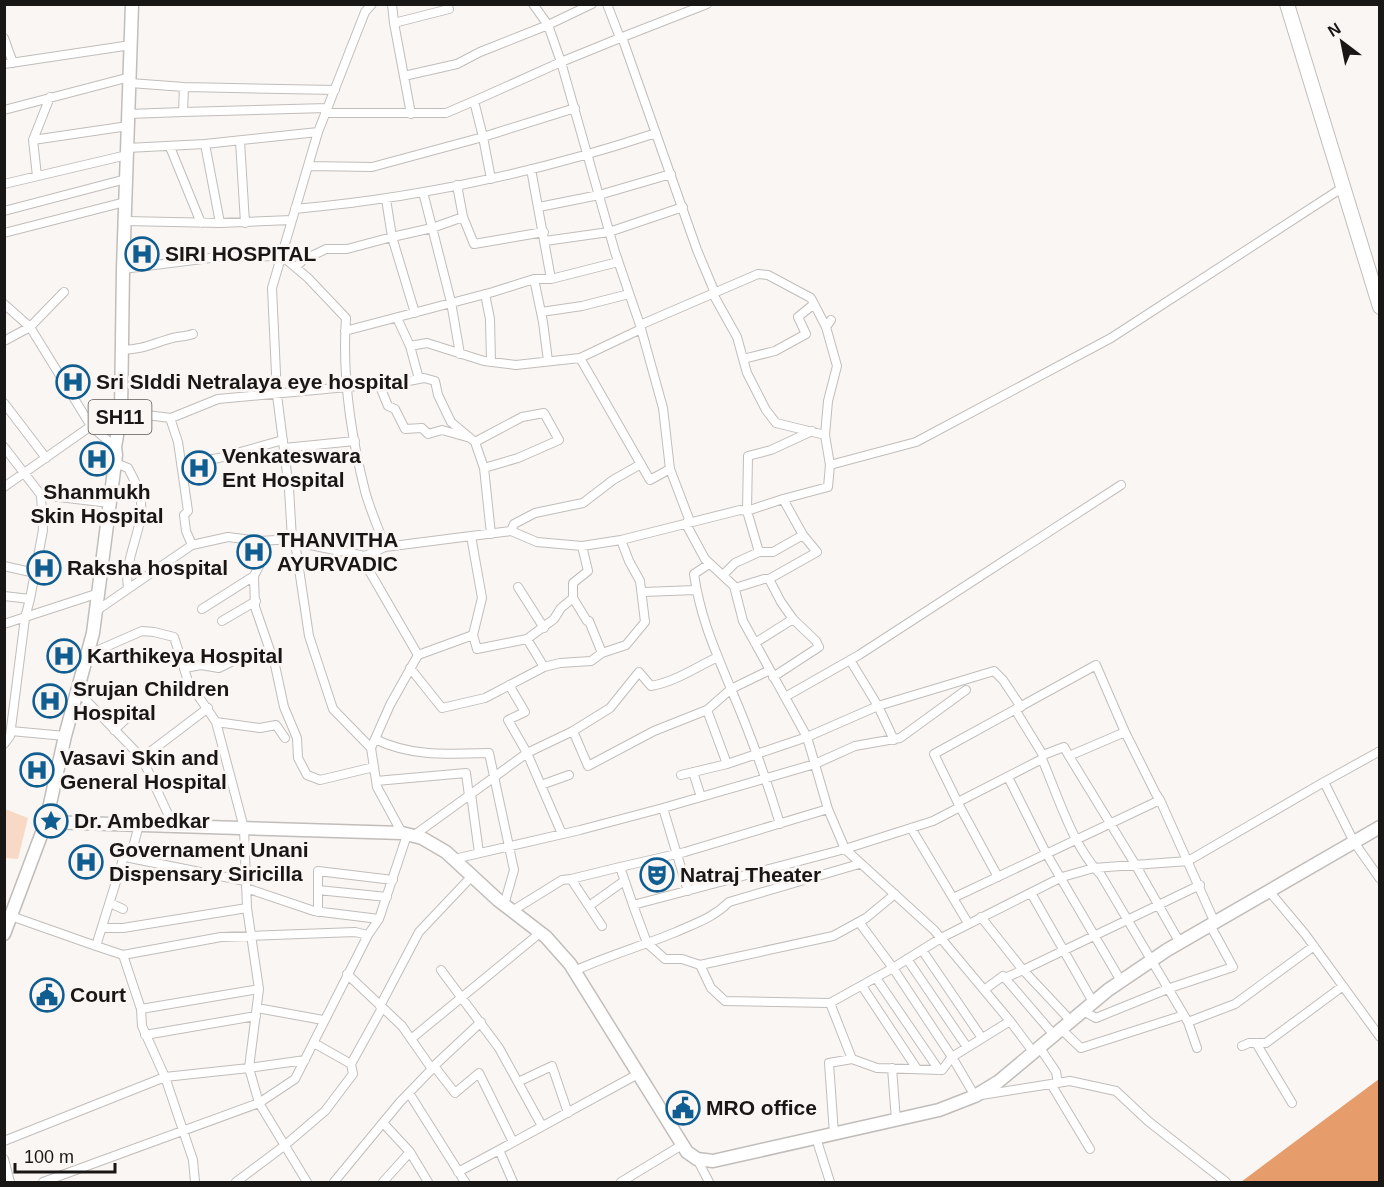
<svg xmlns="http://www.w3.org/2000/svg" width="1384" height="1187" font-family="Arial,sans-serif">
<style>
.green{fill:#f8d9c5}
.water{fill:#e69d6b}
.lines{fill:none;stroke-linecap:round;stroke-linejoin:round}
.street-casing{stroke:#c1bdbb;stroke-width:10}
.primary-casing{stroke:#c1bdbb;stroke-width:15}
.highway-casing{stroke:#c1bdbb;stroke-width:16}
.street{stroke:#fff;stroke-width:8}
.primary{stroke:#fff;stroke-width:12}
.highway{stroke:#fff;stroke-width:14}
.labels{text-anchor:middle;stroke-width:6;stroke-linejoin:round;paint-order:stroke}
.shield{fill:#faf6f3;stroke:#5c5a58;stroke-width:1.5}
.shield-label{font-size:20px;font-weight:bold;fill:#191716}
.poi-label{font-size:21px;font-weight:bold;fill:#191716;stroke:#faf6f3;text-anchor:start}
</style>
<rect width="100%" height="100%" fill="#faf6f3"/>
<path class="green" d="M5 809 28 818 18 859 5 858Z"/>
<path class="water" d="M1379 1079V1182H1241Z"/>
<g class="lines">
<defs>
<path id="street" d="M392 4 394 23 411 114
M533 4 548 25 592 4
M607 4 620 38 561 62 615 252 640 325 663 408 670 469 689 519 686 524 705 559 734 586 743 621 807 737 828 809
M707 4 620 38 623 40 697 250 715 293
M394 23 449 9
M4 38 13 63
M4 64 131 45
M404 76 457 64 480 52 548 25 561 62 474 101
M130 83 184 87 335 90
M184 87 183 112 327 108
M4 110 130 77
M325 113H446L474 101 483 137 575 108
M128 114 183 112
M33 140 128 126
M240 141 245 223
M205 144 220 223
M170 147 201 223
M127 148 205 144 318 132
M308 166 372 167 483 137 491 179
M531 169 551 279
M37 176 33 140 50 97
M4 184 127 155
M457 185 463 217 474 244 544 232
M423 192 451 302 460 354
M386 199 392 237 432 228 463 217
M539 207 599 195 671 174
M295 209C418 198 539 172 656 133
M4 211 126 179
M125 221 220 223 292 220
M4 233 125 202
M545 241 609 232 683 207
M296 267 303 260 326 249H347L392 237 415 313
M123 269 218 257 282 256 308 278 346 318C342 375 351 436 365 491 370 510 379 529 385 547
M534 279 543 322 548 361
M64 292 30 327 91 426
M485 294 490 319 491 362
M713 294 737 337 747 373 766 410 776 423 825 435
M4 304 30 327 4 341
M541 312 582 306 629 294
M397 318 410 346
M640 325 758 274 768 275 811 298 826 327
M345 331 493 292 534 279H551L618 262
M122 350C144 349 149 345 169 339 177 336 185 337 193 334
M580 358 650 480 670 469
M743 359 775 351 806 334 798 317 814 304
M419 379 410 346 427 343 484 361 516 365 580 358 641 329
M379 384 388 406 395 409 405 429 422 428 428 434 442 430 467 437
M4 403 46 458
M121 412 171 418 218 399 379 384 383 386 424 378 435 381 438 395 451 422 475 442 484 468 491 534
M170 418 178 442 188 511 184 515 186 531 192 545
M475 442 522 417 544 413 559 440 518 458 484 468
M4 447 41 495 43 530 30 599
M284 448 355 441
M115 463 128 468C132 476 138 486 140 495 147 526 123 556 128 588
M181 464 219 458 283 440
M830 465 825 435 828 401 837 366 826 327 831 320
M4 487 91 426 115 447
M41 495 110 503
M783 499 828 487 830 465 916 442 1111 338 1342 188
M511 531 514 524 535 513 583 503 613 480 641 464
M292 539 289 489 277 395 272 288 318 132 365 12 372 4
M261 541V562L254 576 255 607 275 665 284 707 297 738 298 758 307 775 320 780 374 767
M295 542 309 636 333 709 371 748
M582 546 588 571 573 583V598L587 621H589L602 653
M759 552 747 511 748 456 771 450 812 431
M360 555 418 655
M709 564 694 574C700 617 715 650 731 689 750 733 766 778 780 824
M4 566 35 573
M723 575 735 563 759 552H773L803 535 817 552 769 579
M518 587 544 628
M735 588 764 579H769L781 602 793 619 755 643
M643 592 696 590
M4 596 30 599 25 618 10 736 4 744
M202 609 254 576
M96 611 192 545 228 537 260 541 292 539 295 542 365 556 385 547 471 536
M222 621 256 601
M4 624 99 593
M473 635 477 649 527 639 544 667
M527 639 554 619 561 608 573 598
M87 655 142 631 154 632 174 637 188 681 216 722 244 828 247 908 259 989 249 1068 305 1060
M850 660 878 706 894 740
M185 668 201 665 219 668 237 659 269 650
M410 668 442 708 485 698 544 667 560 663 591 661 602 653 626 645 645 622 640 581 629 561 621 540
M773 677 819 647 816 641 793 619
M509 685 525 712 508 720 527 753 562 834
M77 691 142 758 208 708
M785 697 859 655 1121 485
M707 710 731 689 770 670
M216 722 260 728 276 725 285 738
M114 730 129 716
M11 731 65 736
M573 731 588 766 654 731 707 710 727 764 807 737 878 706 994 671 1003 680 1021 707
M375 739C411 757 450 754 489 753L514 870 504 905
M1043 755 1064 747 1069 756 1125 732
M1069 756 1135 864 1180 943
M142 758 174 827
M1042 759C1058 796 1073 847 1101 875L1188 1022 1235 1004 1314 946
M693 772 701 797
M681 775 727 764
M1008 777 1046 853 1121 981
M376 781 466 773 469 796
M1324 782 1380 751
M541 785 569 775
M471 794 527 753 573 731 610 708 639 672 651 686C675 682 696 667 718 657
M958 802 1042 759 1043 755 1016 711
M960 807 998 877
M663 808 688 891
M139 825 130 858 245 881
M911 828 968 923
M402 833 377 787 371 748 390 705 418 655 473 635 482 598 471 536 511 531 537 542 582 546 621 540 740 510 747 511 783 499 803 535
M413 836 471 794 479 853
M454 859 580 830 663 808 815 764 855 746 900 738 966 690
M246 888 314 911 379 919 368 935
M318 890V871L393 880
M1269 891 1305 934 1380 1037
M1031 893 1093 1002
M953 898 1160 800
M110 903 123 909
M633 905 647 943 665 959H682L700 965
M589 906 624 881
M512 911 562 880 571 879
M318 912V890L387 897
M11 916 96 946
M981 917 1023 970 1071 1021
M379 919 407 835
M859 922 893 968 830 1003 852 1059 877 1068 942 1070 952 1057 1010 1021
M602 926 571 879 620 867 633 905 845 849 828 809 685 852 620 867
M102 928H123L247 908
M922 950 982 1038
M123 955 96 946 124 856 130 858
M907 959 967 1047
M441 970 499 1048 542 1126
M574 971C607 956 642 946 676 932 696 923 713 918 729 902L859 864
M876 978 939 1070
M1005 978 1054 1035
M862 986 917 1069
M984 990 1003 976 1005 978 1023 970 1200 885
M830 1003 725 1001 711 988 700 965 833 936 866 918 895 894
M380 1006 419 932 472 876
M257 1008 323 1020
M141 1009 259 989
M1083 1011 1096 1018 1170 988 1233 967 1210 925
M1188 1022 1197 1048
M1061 1029 1081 1048 1184 1015
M145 1035 256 1016
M411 1039 540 933
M1256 1043 1292 1103
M1242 1046 1249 1043H1266L1343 986
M1040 1048 1056 1072 1058 1083
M1034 1053 1010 1021 934 930 845 849 933 821 960 807 934 754 1096 665 1125 732 1156 794 1160 800 1215 923
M351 1064 382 1008
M434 1066 481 1022
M892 1068 896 1120
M432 1069 434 1066 455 1093 479 1073 513 1142
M518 1082 552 1066 568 1113
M1051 1084 1090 1149
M409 1093 465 1182
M384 1124 410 1152
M834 1134 829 1063 852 1059
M816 1138 830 1182
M4 1141 165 1077 249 1068 259 1103 307 1182
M499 1150 638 1074
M4 1159 10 1182
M697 1159 709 1182
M458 1172 499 1150 513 1182
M43 1182 259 1103 295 1079 368 935 355 932 221 937 123 955 141 1009 142 1026 165 1077 193 1160 195 1182
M236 1182 284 1146 325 1111 353 1074 351 1064 314 1043
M334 1182 400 1102 432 1069 402 1026 347 974
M383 1182 410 1152 428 1182
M621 1182 682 1145
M1226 1182 1148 1121 1116 1091 1070 1081 975 1096 952 1057 893 968 941 938 1062 877 1094 868 1188 861 1324 782 1354 842 1380 879"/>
<path id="primary" d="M46 822 402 833 422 838 446 852 498 900 546 937 570 964 687 1152 697 1159 713 1161 939 1110 975 1096 998 1082 1108 990 1167 950 1380 827
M4 934 46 822 65 736 93 633 116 455 115 447 121 412 123 269 132 4"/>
<path id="highway" d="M1287 4 1380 307"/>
</defs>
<use href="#street" class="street-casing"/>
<use href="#primary" class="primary-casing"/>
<use href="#highway" class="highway-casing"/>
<use href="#street" class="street"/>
<use href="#primary" class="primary"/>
<use href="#highway" class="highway"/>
</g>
<defs>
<symbol id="hospital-ring" viewBox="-11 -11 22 22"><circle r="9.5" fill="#faf6f3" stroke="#105e91" stroke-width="1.5"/><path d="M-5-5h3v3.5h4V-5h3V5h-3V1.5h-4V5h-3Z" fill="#105e91"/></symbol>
<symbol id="sight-ring" viewBox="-11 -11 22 22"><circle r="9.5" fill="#faf6f3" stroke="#105e91" stroke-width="1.5"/><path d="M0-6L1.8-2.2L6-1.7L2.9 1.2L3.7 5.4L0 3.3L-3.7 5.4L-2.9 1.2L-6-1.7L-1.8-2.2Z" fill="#105e91"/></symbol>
<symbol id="theatre-ring" viewBox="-11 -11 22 22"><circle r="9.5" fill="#faf6f3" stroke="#105e91" stroke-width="1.5"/><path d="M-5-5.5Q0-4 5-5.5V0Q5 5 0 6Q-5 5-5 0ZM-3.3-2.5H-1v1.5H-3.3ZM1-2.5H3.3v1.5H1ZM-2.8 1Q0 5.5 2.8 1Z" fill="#105e91"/></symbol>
<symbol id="civic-ring" viewBox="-11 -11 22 22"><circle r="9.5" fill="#faf6f3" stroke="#105e91" stroke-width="1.5"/><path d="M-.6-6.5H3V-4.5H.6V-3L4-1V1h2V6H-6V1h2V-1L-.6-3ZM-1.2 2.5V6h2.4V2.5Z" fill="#105e91"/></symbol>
</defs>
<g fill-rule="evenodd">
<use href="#hospital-ring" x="123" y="235" width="38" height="38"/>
<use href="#hospital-ring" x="54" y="363" width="38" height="38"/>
<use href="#hospital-ring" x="78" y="440" width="38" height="38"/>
<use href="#hospital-ring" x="180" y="449" width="38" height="38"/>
<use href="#hospital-ring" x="235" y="533" width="38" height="38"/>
<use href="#hospital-ring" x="25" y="549" width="38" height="38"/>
<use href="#hospital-ring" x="45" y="637" width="38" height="38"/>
<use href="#hospital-ring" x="31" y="682" width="38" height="38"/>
<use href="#hospital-ring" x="18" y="751" width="38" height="38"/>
<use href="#sight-ring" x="32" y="802" width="38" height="38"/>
<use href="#hospital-ring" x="67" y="843" width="38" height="38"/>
<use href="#theatre-ring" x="638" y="856" width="38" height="38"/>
<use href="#civic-ring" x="28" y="976" width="38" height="38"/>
<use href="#civic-ring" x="664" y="1089" width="38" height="38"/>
</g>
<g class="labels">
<rect class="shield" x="88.5" y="400" width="63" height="34" rx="4.5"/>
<g class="shield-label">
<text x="120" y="424">SH11</text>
</g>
<g class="poi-label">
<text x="165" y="261">SIRI HOSPITAL</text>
<text x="96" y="389">Sri SIddi Netralaya eye hospital</text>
<text x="222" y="463">Venkateswara<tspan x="222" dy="24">Ent Hospital</tspan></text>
<text x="97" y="499" text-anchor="middle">Shanmukh<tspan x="97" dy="24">Skin Hospital</tspan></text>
<text x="277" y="547">THANVITHA<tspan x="277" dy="24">AYURVADIC</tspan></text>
<text x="67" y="575">Raksha hospital</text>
<text x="87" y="663">Karthikeya Hospital</text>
<text x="73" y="696">Srujan Children<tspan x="73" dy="24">Hospital</tspan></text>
<text x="60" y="765">Vasavi Skin and<tspan x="60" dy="24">General Hospital</tspan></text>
<text x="74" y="828">Dr. Ambedkar</text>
<text x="109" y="857">Governament Unani<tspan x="109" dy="24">Dispensary Siricilla</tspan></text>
<text x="680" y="882">Natraj Theater</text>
<text x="70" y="1002">Court</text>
<text x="706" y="1115">MRO office</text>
</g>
</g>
<rect width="1384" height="1187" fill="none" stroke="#191716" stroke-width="12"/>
<g transform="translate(1342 42) rotate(328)" stroke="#faf6f3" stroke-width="4.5" paint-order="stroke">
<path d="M0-4.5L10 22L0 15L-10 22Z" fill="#191716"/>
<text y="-9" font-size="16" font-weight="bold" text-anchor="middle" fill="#191716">N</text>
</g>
<path d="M15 1163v9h100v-9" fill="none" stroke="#191716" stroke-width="3"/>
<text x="24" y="1163" font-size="18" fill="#191716" stroke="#faf6f3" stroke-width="4.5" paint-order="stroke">100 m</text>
</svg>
